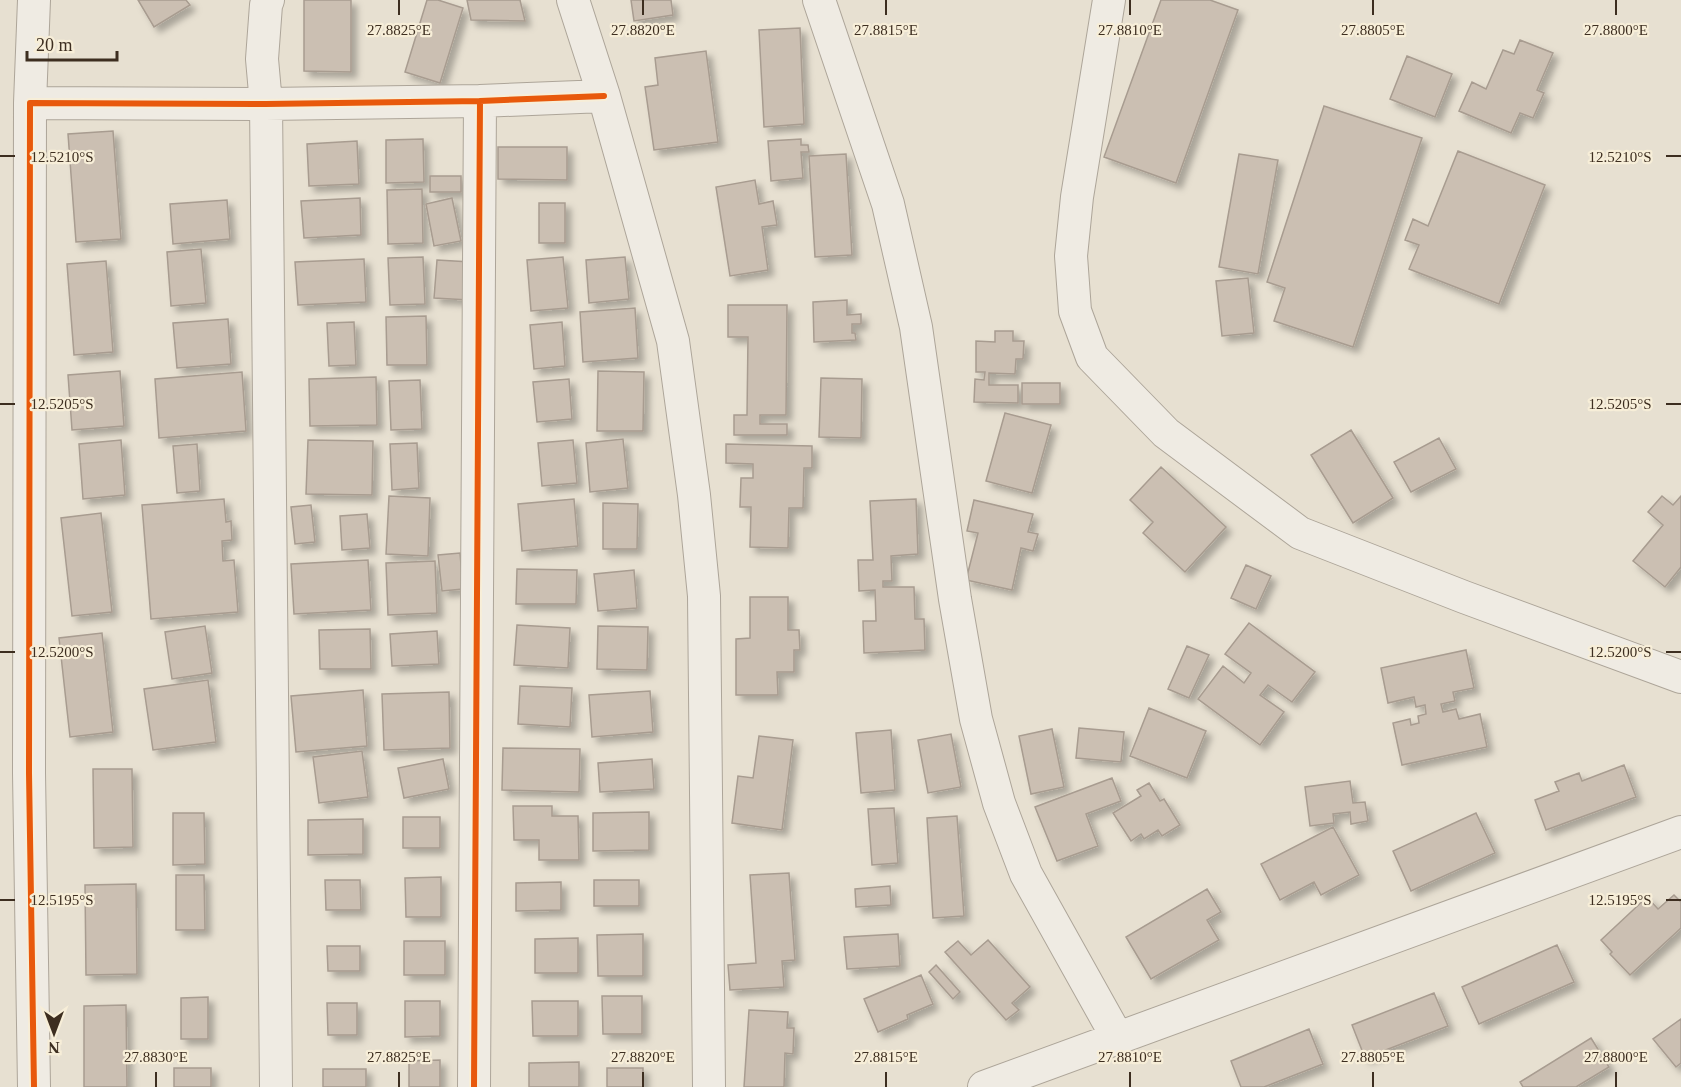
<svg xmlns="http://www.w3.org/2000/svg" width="1681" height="1087" font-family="Georgia,serif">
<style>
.building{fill:#cbbfb2;stroke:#a89c90;stroke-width:1.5;filter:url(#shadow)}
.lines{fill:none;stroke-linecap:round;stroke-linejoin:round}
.street-casing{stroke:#ada599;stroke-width:34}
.street{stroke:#efebe3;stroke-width:32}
.cycleway-casing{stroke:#f7eed8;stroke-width:10}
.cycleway{stroke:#e8590c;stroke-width:6}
.ticks{fill:none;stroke:#3d2e20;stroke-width:2}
.ticks-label{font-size:15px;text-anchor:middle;fill:#3d2e20;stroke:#f7eed8;stroke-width:4.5;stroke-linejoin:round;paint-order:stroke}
</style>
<defs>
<filter id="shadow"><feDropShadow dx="5.5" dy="5.5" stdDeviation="3" flood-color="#0004"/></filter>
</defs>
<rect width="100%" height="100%" fill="#e7e0d1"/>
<path class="building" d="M138 0H186L190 5 154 27Z
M304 0H351V72L304 71Z
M427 0H438L463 8 440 83 405 72Z
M467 0H520L525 21 471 20Z
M631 0H671L673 15 634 21Z
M1161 0H1210L1238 10 1176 183 1104 157Z
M800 28 804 124 764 127 759 30Z
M1520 40 1553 53 1537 90 1544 93 1533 118 1520 113 1511 133 1459 111 1472 82 1486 89 1503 50 1514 54Z
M706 51 718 142 654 150 645 87 658 85 655 58Z
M1407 56 1452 74 1435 117 1390 99Z
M1324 106 1422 138 1353 347 1274 321 1285 288 1267 282Z
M113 131 121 239 76 242 68 134Z
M423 139 424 182 386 183V140Z
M801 139V145H808L809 152H801L803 178 771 181 768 141Z
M357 141 359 184 309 186 307 144Z
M498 147H567V180L498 179Z
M1458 151 1545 185 1499 304 1409 269 1419 245 1405 240 1413 219 1428 226Z
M846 154 852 255 815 257 809 156Z
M1239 154 1278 160 1258 274 1219 267Z
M430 176H461V192H430Z
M755 180 759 204 773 201 777 225 762 227 768 270 730 276 716 187Z
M422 189 423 243 388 244 387 190Z
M360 198 361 235 304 238 301 201Z
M452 198 461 241 434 246 426 204Z
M227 200 230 239 173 244 170 204Z
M539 203H565V243H539Z
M201 249 206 303 171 306 167 252Z
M423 257 425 304 390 305 388 258Z
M563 257 568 308 531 311 527 260Z
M625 257 629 299 589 303 586 260Z
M364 259 366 302 298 305 295 262Z
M437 260 471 262 469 300 434 298Z
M106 261 113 352 74 355 67 264Z
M1248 278 1254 333 1222 336 1216 281Z
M847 300V315L861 314V324H852V333H855L856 340 814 342 813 302Z
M728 305H787L786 415H760V424H787V435H734V415H747L748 337H728Z
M635 308 638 358 583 362 580 312Z
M426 316 427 365H387L386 317Z
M228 319 231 364 177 368 173 323Z
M354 322 356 365 329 366 327 323Z
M562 322 565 366 534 369 530 325Z
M995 331H1013V341H1024L1023 359H1016L1015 374 989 373V385H1018V403L974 402 975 379 984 380 985 372H976V341L995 342Z
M120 371 124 426 72 430 68 375Z
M598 371 644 372 643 431H597Z
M242 372 246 431 159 438 155 379Z
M376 377 377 425 310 426 309 379Z
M821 378 862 379 861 438 819 437Z
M569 379 572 419 537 422 533 382Z
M420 380 422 429 391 430 389 381Z
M1022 383H1060V404H1022Z
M1005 413 1051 425 1032 493 986 481Z
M1351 430 1393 498 1353 523 1311 455Z
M1439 438 1456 469 1411 492 1394 462Z
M623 439 628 488 590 492 586 443Z
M121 440 125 495 83 499 79 444Z
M308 440 373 441 372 495 306 494Z
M573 440 577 483 542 486 538 443Z
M417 443 419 488 392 490 390 444Z
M197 444 200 491 177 493 173 446Z
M726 444 812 446V468H804L803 508H789L788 548 750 547 751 507H740L741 478H753V464L726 463Z
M1161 467 1226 527 1185 572 1143 533 1153 522 1130 500Z
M389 496 430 498 428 556 386 554Z
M1662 496 1673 505 1681 496V567L1665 587 1633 561 1663 525 1648 512Z
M224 499 226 522 231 521 232 540 222 541 223 561 234 560 238 612 151 619 142 505Z
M574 499 578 546 522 551 518 504Z
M916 499 918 554 891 556 892 581H883V587H914L915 619H924L925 650 864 653 863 621H876L875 590 859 591 858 560H873L870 501Z
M974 500 1033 514 1028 532 1038 534 1033 551 1021 548 1012 590 966 580 978 533 967 531Z
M603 503 638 504 637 549H603Z
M311 505 315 542 295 544 291 507Z
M101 513 112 612 72 616 61 518Z
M367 514 370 548 342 550 340 516Z
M460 553 463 589 442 591 438 555Z
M368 560 371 610 294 614 291 564Z
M435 561 437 613 388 615 386 563Z
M1246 565 1271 576 1256 609 1231 598Z
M517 569 577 570 576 604H516Z
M634 570 637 608 598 611 594 574Z
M750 597H788V630H799L800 650H794V672H777L778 695H736V639L750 638Z
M1249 623 1315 672 1292 702 1268 685 1260 695 1284 712 1260 745 1198 699 1223 666 1244 683 1251 673 1225 654Z
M517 625 570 628 568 668 514 665Z
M205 626 212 673 172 679 165 632Z
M598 626 648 627 647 670 597 669Z
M370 629 371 669H320L319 630Z
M437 631 439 664 392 666 390 634Z
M102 633 113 732 70 737 59 638Z
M1187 646 1209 655 1189 698 1168 689Z
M1466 650 1474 688 1453 692 1455 701 1441 704 1443 712 1456 709 1459 719 1480 714 1487 747 1402 765 1393 723 1410 719 1411 725 1419 723 1418 716 1426 714 1425 705 1416 707 1414 697 1388 703 1381 668Z
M208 680 216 742 153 750 144 689Z
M520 686 572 688 570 727 518 724Z
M363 690 367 746 296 752 291 696Z
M650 691 653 732 592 737 589 695Z
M449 692 450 748 384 750 382 694Z
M1149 708 1206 731 1187 778 1130 756Z
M1079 728 1124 732 1121 762 1076 758Z
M1052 729 1064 787 1031 794 1019 736Z
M891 730 895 790 861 793 856 733Z
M951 734 961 787 928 793 918 740Z
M759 736 793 740 782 830 732 823 738 776 753 778Z
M503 748 580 749 579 792 502 790Z
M362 751 368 797 319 803 313 757Z
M443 759 449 789 404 798 398 768Z
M652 759 654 789 600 792 598 763Z
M1624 765 1636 797 1546 830 1535 800 1559 791 1555 782 1579 773 1582 781Z
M93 769H132L133 847 94 848Z
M1112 778 1121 801 1086 814 1098 846 1057 861 1035 807Z
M1350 781 1353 803 1365 802 1368 821 1351 824 1350 812 1333 814 1334 823 1310 826 1305 787Z
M1149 783 1160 801 1164 799 1180 825 1162 836 1158 830 1144 839 1141 834 1131 841 1113 813 1141 796 1137 790Z
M513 806H552V816H578L579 860H539V840H514Z
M894 808 898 863 872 865 868 809Z
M649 812V850L593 851V813Z
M173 813H204L205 864 173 865Z
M1476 813 1495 853 1411 891 1393 851Z
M957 816 964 916 933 918 927 818Z
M403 817H440V848H403Z
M363 819V854L308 855V820Z
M1333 827 1359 875 1321 895 1314 882 1280 900 1261 864Z
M789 873 795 960 782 961 784 987 730 990 728 965 756 963 750 875Z
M176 875H204L205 930H176Z
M441 877V917H406L405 878Z
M325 880H360L361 910H326Z
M594 880H639V906H594Z
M561 882V910L516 911V883Z
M136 884 137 974 86 975 85 885Z
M890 886 891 905 856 907 855 889Z
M1207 889 1221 912 1207 920 1219 940 1151 979 1126 937Z
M1674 895 1681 902V928L1630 975 1610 954 1612 952 1601 940 1647 897 1658 909Z
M643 934V976H598L597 935Z
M898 934 900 966 847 969 844 937Z
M578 938V973H535V939Z
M988 940 1030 987 1012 1003 1019 1010 1006 1020 945 952 958 941 971 955Z
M404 941H445V975H404Z
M1557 945 1574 982 1479 1024 1462 987Z
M327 946H360V971H328Z
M936 965 960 992 953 999 929 972Z
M921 975 933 1004 907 1015 908 1019 878 1032 864 999Z
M1434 993 1448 1026 1365 1058 1352 1025Z
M602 996H642V1034H603Z
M208 997V1039H181V998Z
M405 1001H440V1036L405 1037Z
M532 1001H578V1036H533Z
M327 1003H357V1035H328Z
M126 1005 127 1087H84V1006Z
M749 1010 788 1012 787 1028H794L793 1054 785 1053 784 1087H744Z
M1681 1019V1063L1676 1067 1653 1039Z
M1309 1029 1323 1064 1264 1087H1241L1231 1061Z
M1591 1038 1609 1067 1576 1087H1523L1520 1082Z
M440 1060V1087H409V1061Z
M579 1062V1087H529V1063Z
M174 1068H211V1087H174Z
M607 1068H643V1087H607Z
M323 1069H366V1087H323Z"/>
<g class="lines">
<defs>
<path id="street" d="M268 0 266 5 262 59 266 104 276 1087
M573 0 604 96 673 341 694 495 704 596 709 1087
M819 0 888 204 916 327 955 599 976 719 999 803 1026 874 1117 1037
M1109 0 1077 197 1071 256 1075 311 1092 357 1166 433 1300 533 1464 597 1681 677
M30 103 34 0
M34 1087 29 773 30 103 266 104 480 101
M474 1087 480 101 604 96
M984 1087 1681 832"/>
</defs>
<use href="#street" class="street-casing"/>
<use href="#street" class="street"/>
<defs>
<path id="cycleway" d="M34 1087 29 773 30 103 266 104 480 101
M474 1087 480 101 604 96"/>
</defs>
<use href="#cycleway" class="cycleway-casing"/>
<use href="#cycleway" class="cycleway"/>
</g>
<path class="ticks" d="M399 0V15M643 0V15M886 0V15M1130 0V15M1373 0V15M1616 0V15M0 156H15M1666 156H1681M0 404H15M1666 404H1681M0 652H15M1666 652H1681M0 900H15M1666 900H1681M156 1072V1087M399 1072V1087M643 1072V1087M886 1072V1087M1130 1072V1087M1373 1072V1087M1616 1072V1087"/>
<g class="ticks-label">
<text x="399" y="35">27.8825°E</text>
<text x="643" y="35">27.8820°E</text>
<text x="886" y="35">27.8815°E</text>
<text x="1130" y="35">27.8810°E</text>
<text x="1373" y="35">27.8805°E</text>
<text x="1616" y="35">27.8800°E</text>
<text x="1620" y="162">12.5210°S</text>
<text x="62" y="162">12.5210°S</text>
<text x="1620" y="409">12.5205°S</text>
<text x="62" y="409">12.5205°S</text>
<text x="1620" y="657">12.5200°S</text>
<text x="62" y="657">12.5200°S</text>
<text x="1620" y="905">12.5195°S</text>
<text x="62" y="905">12.5195°S</text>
<text x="156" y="1062">27.8830°E</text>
<text x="399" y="1062">27.8825°E</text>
<text x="643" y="1062">27.8820°E</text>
<text x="886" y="1062">27.8815°E</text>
<text x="1130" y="1062">27.8810°E</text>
<text x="1373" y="1062">27.8805°E</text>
<text x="1616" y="1062">27.8800°E</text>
</g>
<g transform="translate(54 1033) rotate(180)" stroke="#f7eed8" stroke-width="4.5" paint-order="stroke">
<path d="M0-4.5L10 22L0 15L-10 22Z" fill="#3d2e20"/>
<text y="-9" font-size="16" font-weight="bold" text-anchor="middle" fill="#3d2e20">N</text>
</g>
<path d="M27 51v9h90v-9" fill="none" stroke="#3d2e20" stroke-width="3"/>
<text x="36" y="51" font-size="18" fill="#3d2e20" stroke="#f7eed8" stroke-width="4.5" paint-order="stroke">20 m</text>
</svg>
